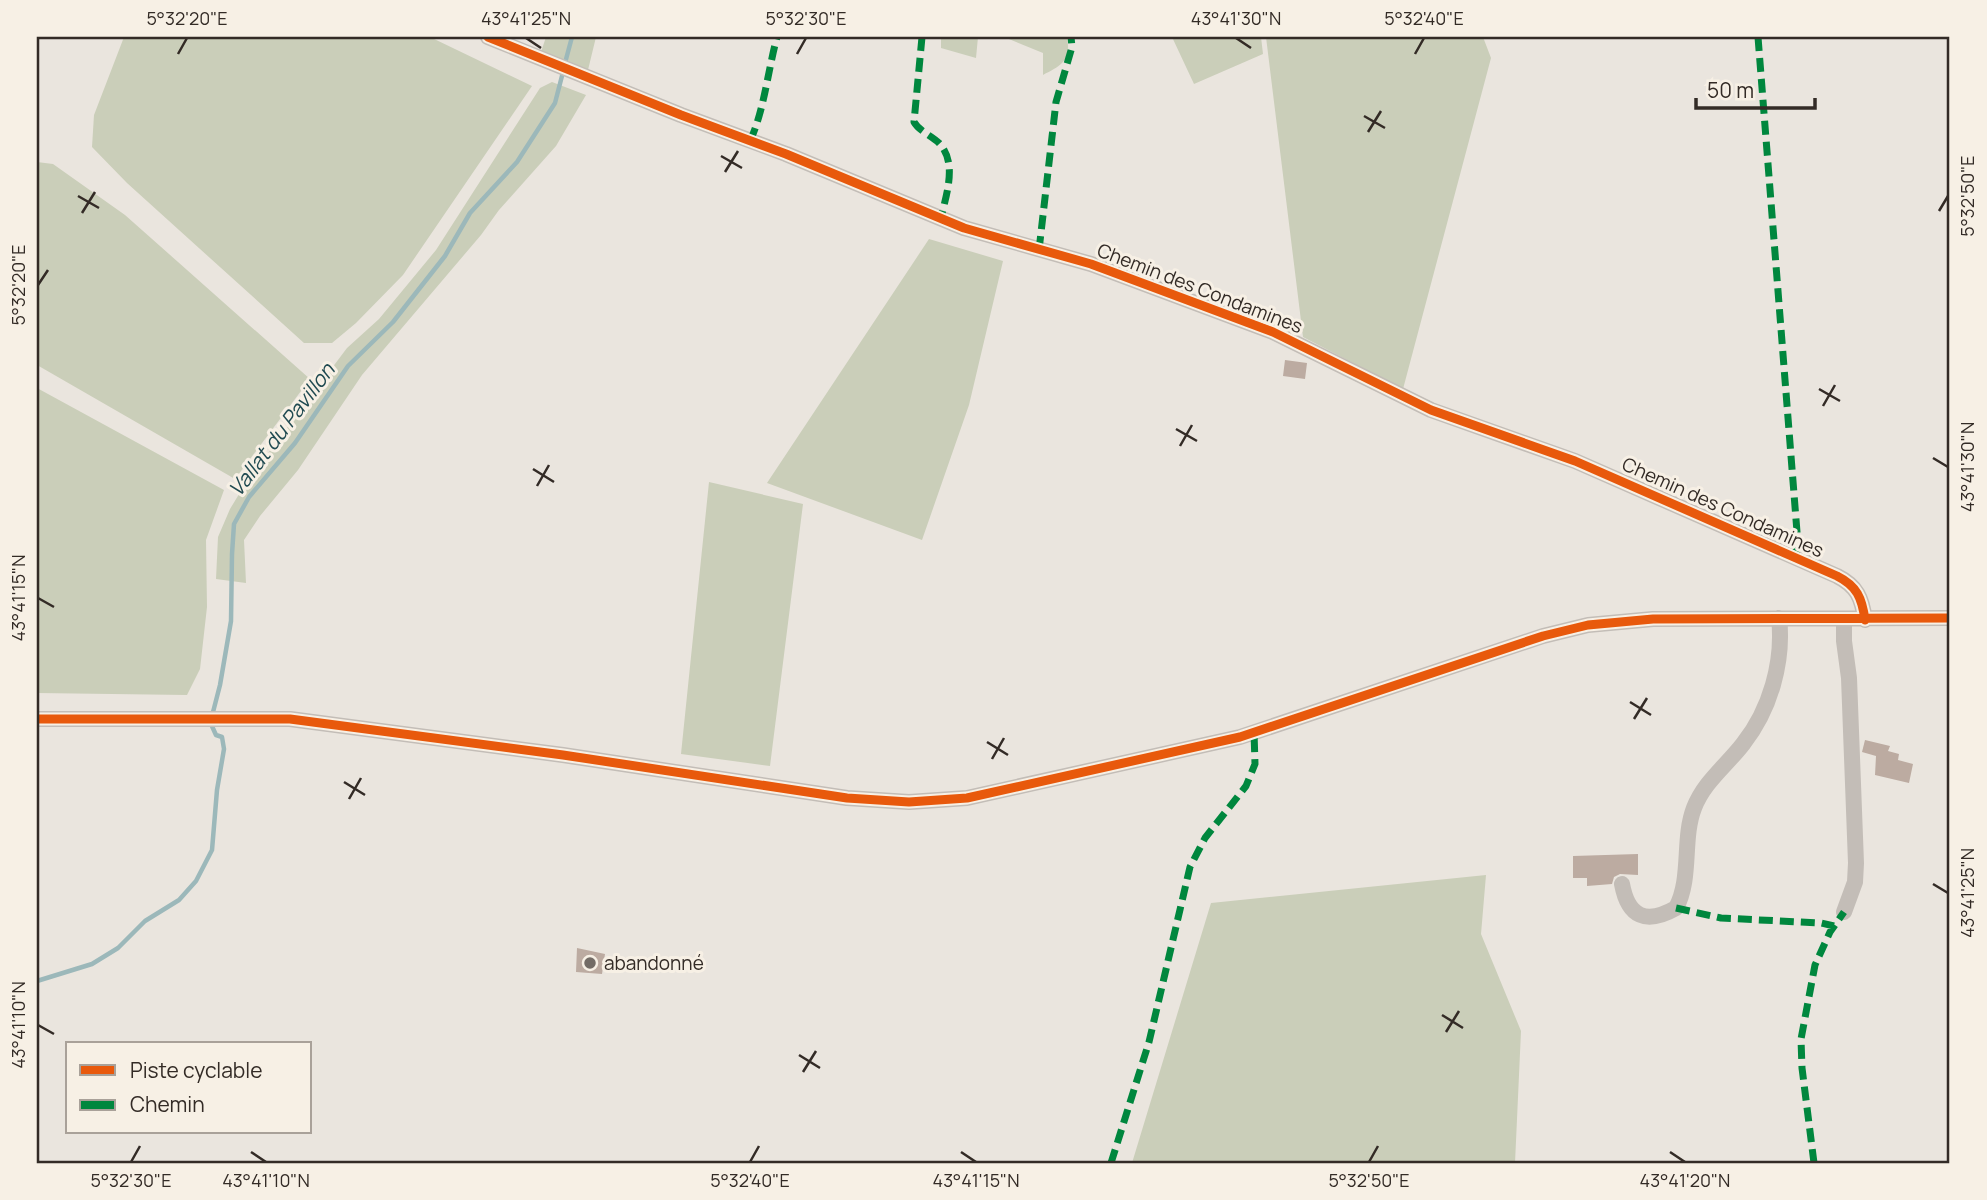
<svg xmlns="http://www.w3.org/2000/svg" width="1987" height="1200" font-family="Manrope,sans-serif">
<style>
.green{fill:#caceb9}
.lines{fill:none;stroke-linecap:round;stroke-linejoin:round}
.stream{stroke:#9cb8ba;stroke-width:4.5}
.building{fill:#bcaba1}
.minor{stroke:#c3bdb7;stroke-width:16}
.quiet{stroke:#00873e;stroke-width:7;stroke-dasharray:14 7;stroke-linecap:butt}
.cycleway-casing{stroke:#f7f0e5;stroke-width:13}
.cycleway{stroke:#e8590c;stroke-width:9}
.ticks{fill:none;stroke:#332b26;stroke-width:2.5}
.poi-dot{fill:#736c66;stroke:#f7f0e5;stroke-width:2.5}
.labels{text-anchor:middle;stroke-width:6;stroke-linejoin:round;paint-order:stroke}
.street-label{font-size:19px;fill:#332b26;stroke:#f7f0e5}
.poi-label{font-size:19px;fill:#332b26;stroke:#f7f0e5;text-anchor:start}
.water-label{font-size:21px;font-style:italic;fill:#204a51;stroke:#f7f0e5}
.neatline{fill:none;stroke:#332b26;stroke-width:2.5}
.ticks-label{font-size:18px;text-anchor:middle;fill:#332b26}
</style>
<rect width="100%" height="100%" fill="#eae5de"/>
<path class="green" d="M124 37H430L532 86 403 275 356 323 332 343H304L127 183 92 147 94 115Z
M546 37H596L588 70 541 52Z
M941 37H978L976 58 941 48Z
M1004 37H1067C1071 60 1063 65 1043 75V53Z
M1172 37H1261L1263 54 1194 84Z
M1266 37H1483L1491 58 1403 389 1303 337Z
M552 82 586 95 556 146 499 210 481 235 362 375 298 470 260 516 244 540 246 583 216 579 218 537 230 509 247 481 347 348 379 319 436 250 540 88Z
M37 162 53 164 125 215 310 379 235 479 37 365Z
M929 239 1003 261 969 405 922 540 767 483Z
M37 388 224 490 206 540 207 607 200 669 187 695 37 693Z
M709 482 803 504 770 766 681 754Z
M1486 875 1481 934 1521 1031 1515 1163H1132L1211 903Z"/>
<g class="lines">
<path class="stream" d="M565 63 572 37
M212 716 220 685 231 621 232 554 234 524 249 497 295 443 348 366 393 322 445 256 470 213 517 162 555 103 563 72
M37 981 92 964 118 948 145 921 179 900 196 881 212 850 217 790 224 749 222 737 216 735 211 724"/>
</g>
<path class="building" d="M1285 360 1307 363 1305 379 1283 376Z
M1865 740 1890 746 1888 751 1899 754 1898 760 1913 764 1909 783 1875 775 1876 756 1862 752Z
M1638 854V875L1620 874 1614 877 1612 884 1587 886V878H1573V856Z
M577 948 605 954 602 974 576 972Z"/>
<g class="lines">
<path class="minor" d="M488 37 681 115 786 154 964 228 1091 264 1273 332 1431 410 1575 461 1837 576C1857 586 1862 598 1865 620
M1844 619V641L1849 678 1856 863 1855 882 1844 912
M37 719H290L563 755 847 798 909 802 967 798 1240 737 1543 636 1588 625 1653 619 1950 618
M1622 884C1628 917 1646 925 1676 908 1692 878 1682 839 1694 808 1704 782 1726 766 1743 744 1770 710 1784 662 1779 618"/>
<path class="quiet" d="M922 37 914 122C919 131 932 136 939 143 958 163 946 195 941 218
M1758 37 1797 532 1796 559
M750 141C764 111 768 70 777 37
M1039 250 1056 102 1072 47 1071 37
M1676 908 1721 918 1821 923 1834 926
M1111 1163 1149 1042 1190 867 1205 838 1246 786 1255 764 1254 732
M1814 1163 1802 1068 1801 1039 1815 965 1830 932 1844 912"/>
<defs>
<path id="cycleway" d="M488 37 681 115 786 154 964 228 1091 264 1273 332 1431 410 1575 461 1837 576C1857 586 1862 598 1865 620
M37 719H290L563 755 847 798 909 802 967 798 1240 737 1543 636 1588 625 1653 619 1950 618"/>
</defs>
<use href="#cycleway" class="cycleway-casing"/>
<use href="#cycleway" class="cycleway"/>
</g>
<path class="ticks" d="M526 38 541 48M1236 38 1251 48M178 54 187 38M797 54 806 38M1415 54 1424 38M1364 116 1385 128M1368 132 1381 111M721 156 742 168M725 172 738 151M78 196 99 208M1939 211 1948 196M82 213 95 192M38 285 48 270M1819 389 1840 401M1823 406 1835 385M1176 429 1197 441M1180 446 1192 425M1933 458 1948 467M533 469 554 482M537 486 549 465M38 598 54 607M1630 702 1651 715M1634 719 1647 698M987 742 1008 755M992 759 1004 738M344 782 365 795M349 799 361 778M1933 884 1948 893M1442 1015 1463 1028M38 1025 54 1034M1446 1032 1459 1011M799 1055 820 1068M803 1072 816 1051M251 1152 266 1162M961 1152 976 1162M1670 1152 1685 1162M131 1162 140 1146M750 1162 759 1146M1369 1162 1378 1146"/>
<circle class="poi-dot" cx="590" cy="963" r="7"/>
<g class="labels">
<g class="street-label">
<text transform="translate(1200 288) rotate(21)" y="7">Chemin des Condamines</text>
<text transform="translate(1723 507) rotate(24)" y="7">Chemin des Condamines</text>
</g>
<g class="poi-label">
<text x="604" y="970">abandonné</text>
</g>
<g class="water-label">
<text transform="translate(282 430) rotate(-53)" y="7">Vallat du Pavillon</text>
</g>
</g>
<rect width="1987" height="1200" fill="none" stroke="#f7f0e5" stroke-width="77"/>
<rect x="66" y="1042" width="245" height="91" fill="#f7f0e5" stroke="#a9a199" stroke-width="2"/>
<rect x="80" y="1065" width="35" height="10" fill="#e8590c" stroke="#a9a199" stroke-width="2"/>
<text x="130" y="1078" font-size="21" fill="#332b26">Piste cyclable</text>
<rect x="80" y="1100" width="35" height="10" fill="#00873e" stroke="#a9a199" stroke-width="2"/>
<text x="130" y="1112" font-size="21" fill="#332b26">Chemin</text>
<path d="M1696 98v10h119v-10" fill="none" stroke="#332b26" stroke-width="3.5"/>
<text x="1707" y="98" font-size="21" fill="#332b26" stroke="#f7f0e5" stroke-width="5" paint-order="stroke">50 m</text>
<rect x="38" y="38" width="1910" height="1124" class="neatline"/>
<g class="ticks-label">
<text x="187" y="25">5°32'20"E</text>
<text x="526" y="25">43°41'25"N</text>
<text x="806" y="25">5°32'30"E</text>
<text x="1236" y="25">43°41'30"N</text>
<text x="1424" y="25">5°32'40"E</text>
<text transform="translate(1968 196) rotate(-90)" y="6">5°32'50"E</text>
<text transform="translate(19 285) rotate(-90)" y="6">5°32'20"E</text>
<text transform="translate(1968 467) rotate(-90)" y="6">43°41'30"N</text>
<text transform="translate(19 598) rotate(-90)" y="6">43°41'15"N</text>
<text transform="translate(1968 893) rotate(-90)" y="6">43°41'25"N</text>
<text transform="translate(19 1025) rotate(-90)" y="6">43°41'10"N</text>
<text x="131" y="1187">5°32'30"E</text>
<text x="266" y="1187">43°41'10"N</text>
<text x="750" y="1187">5°32'40"E</text>
<text x="976" y="1187">43°41'15"N</text>
<text x="1369" y="1187">5°32'50"E</text>
<text x="1685" y="1187">43°41'20"N</text>
</g>
</svg>
